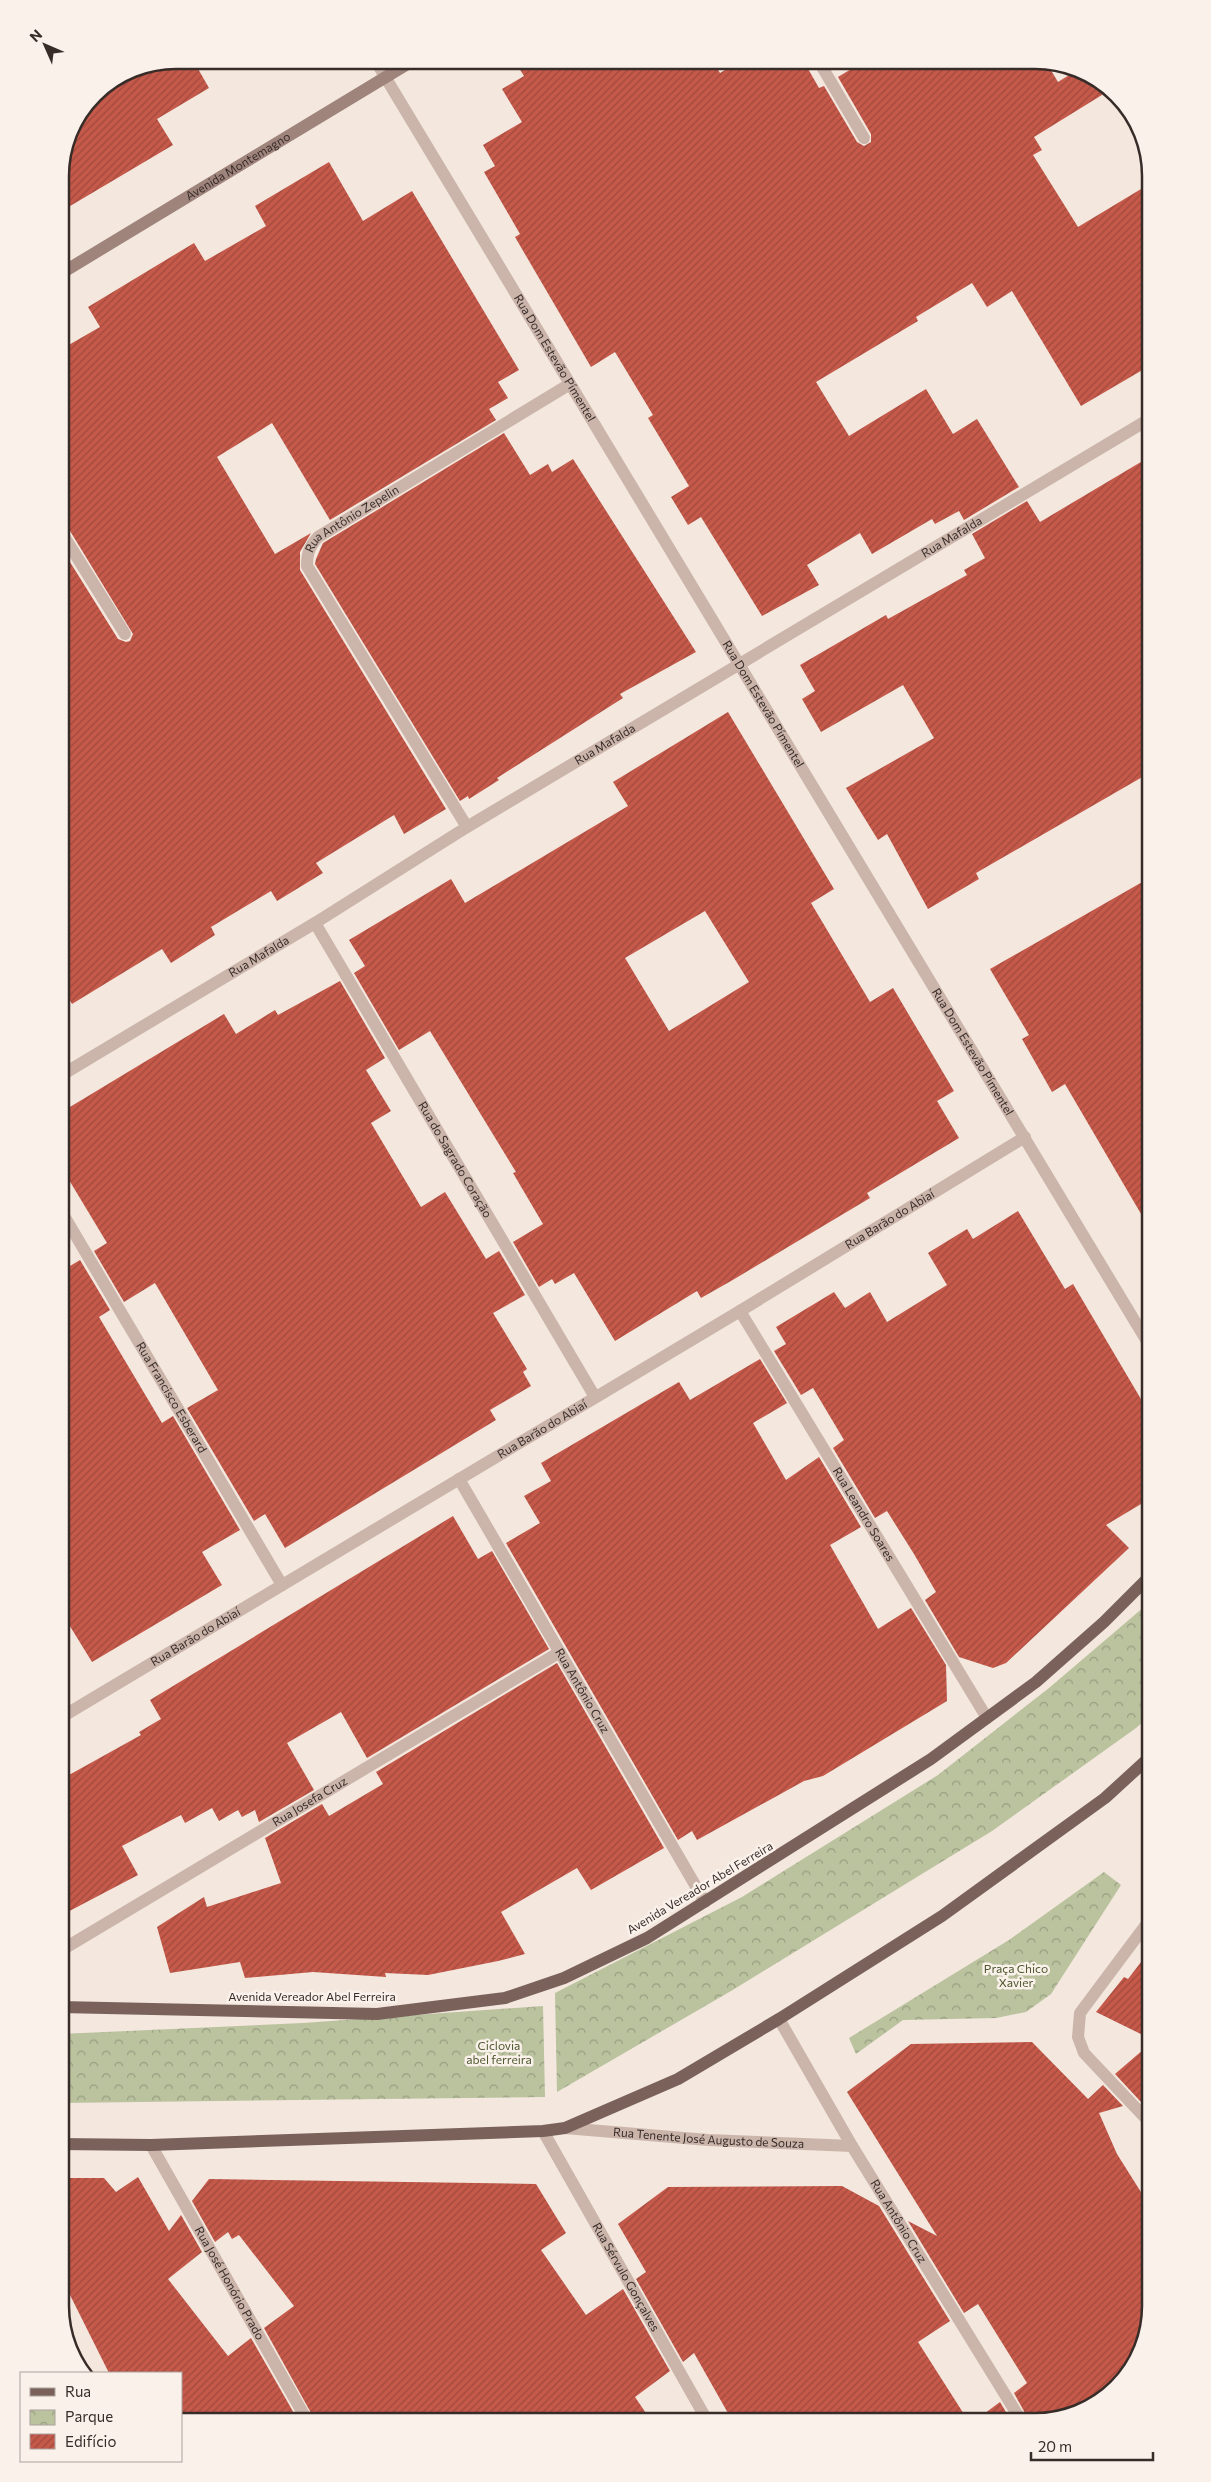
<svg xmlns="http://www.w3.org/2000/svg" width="1211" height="2482" font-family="Commissioner,sans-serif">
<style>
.park{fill:url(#park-crowns)}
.building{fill:url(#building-hatch);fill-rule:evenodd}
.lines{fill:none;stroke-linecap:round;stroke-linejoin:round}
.lane{stroke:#cbb5aa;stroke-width:12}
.street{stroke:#cbb5aa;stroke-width:12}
.secondary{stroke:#9f847b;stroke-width:12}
.primary{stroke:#7a625b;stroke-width:12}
.labels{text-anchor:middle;stroke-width:5;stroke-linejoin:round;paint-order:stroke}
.street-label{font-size:12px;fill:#382c29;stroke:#faf1eb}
.park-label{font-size:12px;fill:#4c572d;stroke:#faf1eb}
.rim{fill:none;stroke:#382c29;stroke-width:2.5}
</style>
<defs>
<pattern id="park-crowns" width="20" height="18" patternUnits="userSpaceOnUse" patternTransform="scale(1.25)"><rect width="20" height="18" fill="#bac29e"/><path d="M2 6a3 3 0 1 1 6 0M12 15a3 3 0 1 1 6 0" fill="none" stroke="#989e81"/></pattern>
<pattern id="building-hatch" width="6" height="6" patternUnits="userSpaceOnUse" patternTransform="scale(1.25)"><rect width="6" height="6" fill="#c5594a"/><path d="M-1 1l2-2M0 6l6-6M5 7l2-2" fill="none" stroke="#a14a3e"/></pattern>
</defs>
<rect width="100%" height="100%" fill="#f3e7de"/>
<path class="park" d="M1151 1601V1715L1136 1728 992 1831 731 1991 557 2092 555 1993 742 1897 938 1775 1049 1688Z
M1104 1872 1121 1885 1051 1994 1026 2012 996 2018 903 2020 856 2054 849 2038 1009 1940Z
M543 2006 545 2097 60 2103V2034L303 2023Z"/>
<path class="building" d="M176 60H193L209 88 157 119 173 145 60 212V169L69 131 93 95 133 69Z
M514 60H712L720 73 742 60H803L819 88 824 86 857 142 864 146 871 142V134L838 77 866 60H1043L1046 62 1058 82 1074 72 1105 84 1110 90 1034 137 1042 150 1033 155 1078 227 1151 183V365L1081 406 1012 291 987 307 972 283 916 317 918 321 816 382 849 436 926 389 953 434 977 419 1019 487 964 520 959 511 935 524 932 519 872 554 860 533 807 565 819 585 762 616 701 517 688 525 671 497 689 486 648 418 653 415 615 352 591 367 515 237 520 234 484 172 495 166 483 145 522 122 502 89 524 76Z
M329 162 363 221 412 191 519 370 498 382 508 398 489 409 496 420 330 520 272 423 217 457 275 554 311 533 300 552V570L446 809 404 834 394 815 316 863 323 873 277 901 271 891 211 927 215 935 171 963 162 949 72 1004 60 983V546L118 639 126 642 130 641 133 634 67 526 60 522V350L100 327 88 307 194 243 205 261 266 226 255 206Z
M504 433 530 475 548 464 552 472 573 459 696 652 620 694 623 698 497 778 499 780 469 799 468 796 460 801 315 564 316 559 323 543Z
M1151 456V772L976 873 979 879 928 909 887 834 878 840 846 788 934 738 903 685 821 732 802 699 815 691 800 665 886 615 888 619 967 575 964 570 985 558 972 534 1027 501 1040 522Z
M728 712 834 889 811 903 870 1002 893 988 954 1091 937 1101 959 1138 867 1193 870 1198 731 1281 701 1298 697 1291 615 1341 574 1273 555 1284 552 1279 539 1287 513 1242 543 1224 513 1173 516 1172 430 1031 399 1050 354 973 365 966 349 940 451 879 465 903 628 806 613 782ZM705 911 749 982 669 1031 625 958Z
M1151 877V1231L1065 1084 1052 1092 1022 1039 1029 1035 990 969Z
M340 981 385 1058 366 1070 391 1111 371 1123 421 1207 445 1192 486 1259 499 1251 525 1295 493 1313 527 1369 523 1372 531 1386 490 1410 496 1420 285 1548 265 1514 254 1521 187 1408 218 1390 155 1283 124 1302 94 1251 107 1243 60 1165V1113L224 1014 236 1034 275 1010 278 1015Z
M1018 1211 1065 1289 1073 1284 1151 1416V1498L1106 1525 1129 1548 1006 1663 993 1668 959 1657 925 1600 936 1592 914 1554 887 1511 875 1518 833 1448 844 1440 813 1388 801 1395 774 1351 786 1344 776 1327 834 1292 845 1308 870 1292 887 1322 947 1285 928 1253 967 1229 973 1239Z
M80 1260 110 1310 99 1317 162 1423 173 1416 240 1530 202 1552 222 1585 92 1662 60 1610V1272Z
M760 1359 787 1403 753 1423 786 1480 819 1457 861 1527 830 1545 878 1629 911 1608 946 1665 947 1701 823 1776 804 1781 697 1840 692 1831 678 1840 506 1543 540 1523 524 1496 551 1481 541 1463 679 1382 690 1400Z
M453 1516 478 1559 492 1551 549 1649 367 1758 341 1712 287 1743 314 1790 259 1822 255 1810 242 1817 238 1810 219 1821 212 1808 185 1823 181 1815 122 1846 138 1875 60 1916V1780L141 1735 139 1732 161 1719 150 1700Z
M557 1663 664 1848 591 1890 577 1868 501 1912 525 1954 498 1961 428 1975 385 1973 386 1977 313 1972 245 1978 240 1962 170 1973 157 1927 204 1897 207 1907 281 1883 265 1838 322 1804 329 1816 383 1784 376 1772Z
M1151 1949V2039L1096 2012 1124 1977 1128 1979Z
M1032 2042 1088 2099 1103 2085 1123 2106 1099 2113 1117 2154 1151 2208V2306L1131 2371 1079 2413 1030 2422 1014 2393 1027 2383 978 2304 964 2313 908 2221 937 2236 847 2092 911 2044Z
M1151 2043V2099L1141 2102 1115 2074Z
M138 2177 169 2231 181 2215 202 2252 168 2279 228 2356 251 2338 299 2422H181V2373H109L60 2275V2178H104L116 2192Z
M209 2179 536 2184 566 2233 541 2250 586 2315 623 2289 670 2371 635 2397 652 2422H316L264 2328 294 2306 239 2235 232 2239 228 2232 215 2242 192 2201Z
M842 2186 879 2206 950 2321 918 2342 969 2422H733L694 2353 683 2362 636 2279 646 2272 618 2224 668 2187Z
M1000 2402 1012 2422H973Z"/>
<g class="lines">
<path class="lane" d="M60 530 125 634"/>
<g class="street">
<path id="s1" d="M375 60 1151 1348"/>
<path d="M818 60 864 138"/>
<path id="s2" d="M467 827 307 566C307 554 309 547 318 537L570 384"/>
<path id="s3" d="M315 923 595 1397"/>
<path id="s4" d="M60 1076 315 923 467 827 1151 418"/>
<path id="s5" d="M60 1209 282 1585"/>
<path id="s6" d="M740 1311 987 1718"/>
<path id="s7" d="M459 1479 705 1902"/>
<path id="s8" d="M60 1718 740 1311 1025 1137"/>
<path id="s9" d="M60 1951 560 1652"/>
<path id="s10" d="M779 2019 852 2146 1022 2422"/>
<path d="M1151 2124 1084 2053 1078 2037 1080 2013 1151 1918"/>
<path id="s11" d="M565 2128 708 2140 852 2146"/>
<path id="s12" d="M543 2131 708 2422"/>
<path id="s13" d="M151 2145 308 2422"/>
<path d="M66 2336 83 2369"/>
</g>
<path class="secondary" id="s14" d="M60 274 414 60"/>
<path class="primary" d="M60 2007 377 2014 505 1998 564 1978 647 1938 931 1759 1036 1682 1104 1622 1151 1575
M60 2144 151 2145 543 2131 565 2128 678 2079 779 2019 942 1916 1105 1798 1151 1756"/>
</g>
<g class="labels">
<g class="street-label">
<text dy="4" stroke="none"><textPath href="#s14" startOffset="208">Avenida Montemagno</textPath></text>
<text dy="4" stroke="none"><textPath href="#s1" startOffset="348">Rua Dom Estevão Pímentel</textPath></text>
<text dy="4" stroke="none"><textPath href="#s2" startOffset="376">Rua Antônio Zepelin</textPath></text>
<text dy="4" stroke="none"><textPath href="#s4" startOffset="1042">Rua Mafalda</textPath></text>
<text dy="4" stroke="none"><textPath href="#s1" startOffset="752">Rua Dom Estevão Pímentel</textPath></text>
<text dy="4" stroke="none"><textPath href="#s4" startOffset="638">Rua Mafalda</textPath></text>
<text dy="4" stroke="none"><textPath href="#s4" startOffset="232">Rua Mafalda</textPath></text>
<text dy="4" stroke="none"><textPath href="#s1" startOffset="1158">Rua Dom Estevão Pímentel</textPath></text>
<text dy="4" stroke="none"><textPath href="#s3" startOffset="275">Rua do Sagrado Coração</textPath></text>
<text dy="4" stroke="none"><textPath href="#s8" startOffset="968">Rua Barão do Abiaí</textPath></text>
<text dy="4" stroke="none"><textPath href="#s5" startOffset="219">Rua Francisco Esberard</textPath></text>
<text dy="4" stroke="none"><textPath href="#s8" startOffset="562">Rua Barão do Abiaí</textPath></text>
<text dy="4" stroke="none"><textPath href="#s6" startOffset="238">Rua Leandro Soares</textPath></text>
<text dy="4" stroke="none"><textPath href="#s8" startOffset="158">Rua Barão do Abiaí</textPath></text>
<text dy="4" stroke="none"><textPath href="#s7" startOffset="245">Rua Antônio Cruz</textPath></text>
<text dy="4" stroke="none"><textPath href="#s9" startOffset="291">Rua Josefa Cruz</textPath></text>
<text transform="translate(700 1888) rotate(-31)" y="4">Avenida Vereador Abel Ferreira</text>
<text x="312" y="2001">Avenida Vereador Abel Ferreira</text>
<text dy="4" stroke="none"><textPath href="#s11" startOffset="144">Rua Tenente José Augusto de Souza</textPath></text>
<text dy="4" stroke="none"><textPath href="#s10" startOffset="235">Rua Antônio Cruz</textPath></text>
<text dy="4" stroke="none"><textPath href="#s12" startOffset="168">Rua Sérvulo Gonçalves</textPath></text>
<text dy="4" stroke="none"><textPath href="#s13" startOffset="159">Rua José Honório Prado</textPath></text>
</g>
<g class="park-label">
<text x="1016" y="1973">Praça Chico<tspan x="1016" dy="14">Xavier</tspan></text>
<text x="499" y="2050">Ciclovia<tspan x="499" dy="14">abel ferreira</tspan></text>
</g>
</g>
<path d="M0 0H1211V2482H0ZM176 69H1035A107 107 0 0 1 1142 176V2306A107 107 0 0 1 1035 2413H176A107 107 0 0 1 69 2306V176A107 107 0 0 1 176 69Z" fill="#faf1eb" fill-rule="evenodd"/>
<path class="rim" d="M176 69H1035A107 107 0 0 1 1142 176V2306A107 107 0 0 1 1035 2413H176A107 107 0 0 1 69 2306V176A107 107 0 0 1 176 69Z"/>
<rect x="20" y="2372" width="162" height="90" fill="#faf1eb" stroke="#aca29d"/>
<rect x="30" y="2388" width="25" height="8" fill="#7a625b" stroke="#aca29d"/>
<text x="65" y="2397" font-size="15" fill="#382c29">Rua</text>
<rect x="30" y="2410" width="25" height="15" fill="url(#park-crowns)" stroke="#aca29d"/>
<text x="65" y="2422" font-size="15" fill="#382c29">Parque</text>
<rect x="30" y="2434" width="25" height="15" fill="url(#building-hatch)" stroke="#aca29d"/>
<text x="65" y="2447" font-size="15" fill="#382c29">Edifício</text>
<g transform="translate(45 45) rotate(315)" stroke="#faf1eb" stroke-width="4" paint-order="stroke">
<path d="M0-4L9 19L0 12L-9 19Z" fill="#382c29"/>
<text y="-8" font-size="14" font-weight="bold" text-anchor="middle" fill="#382c29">N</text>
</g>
<path d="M1031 2452v8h122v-8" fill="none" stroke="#382c29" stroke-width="2.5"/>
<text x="1038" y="2452" font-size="15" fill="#382c29" stroke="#faf1eb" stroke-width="4" paint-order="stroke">20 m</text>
</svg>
